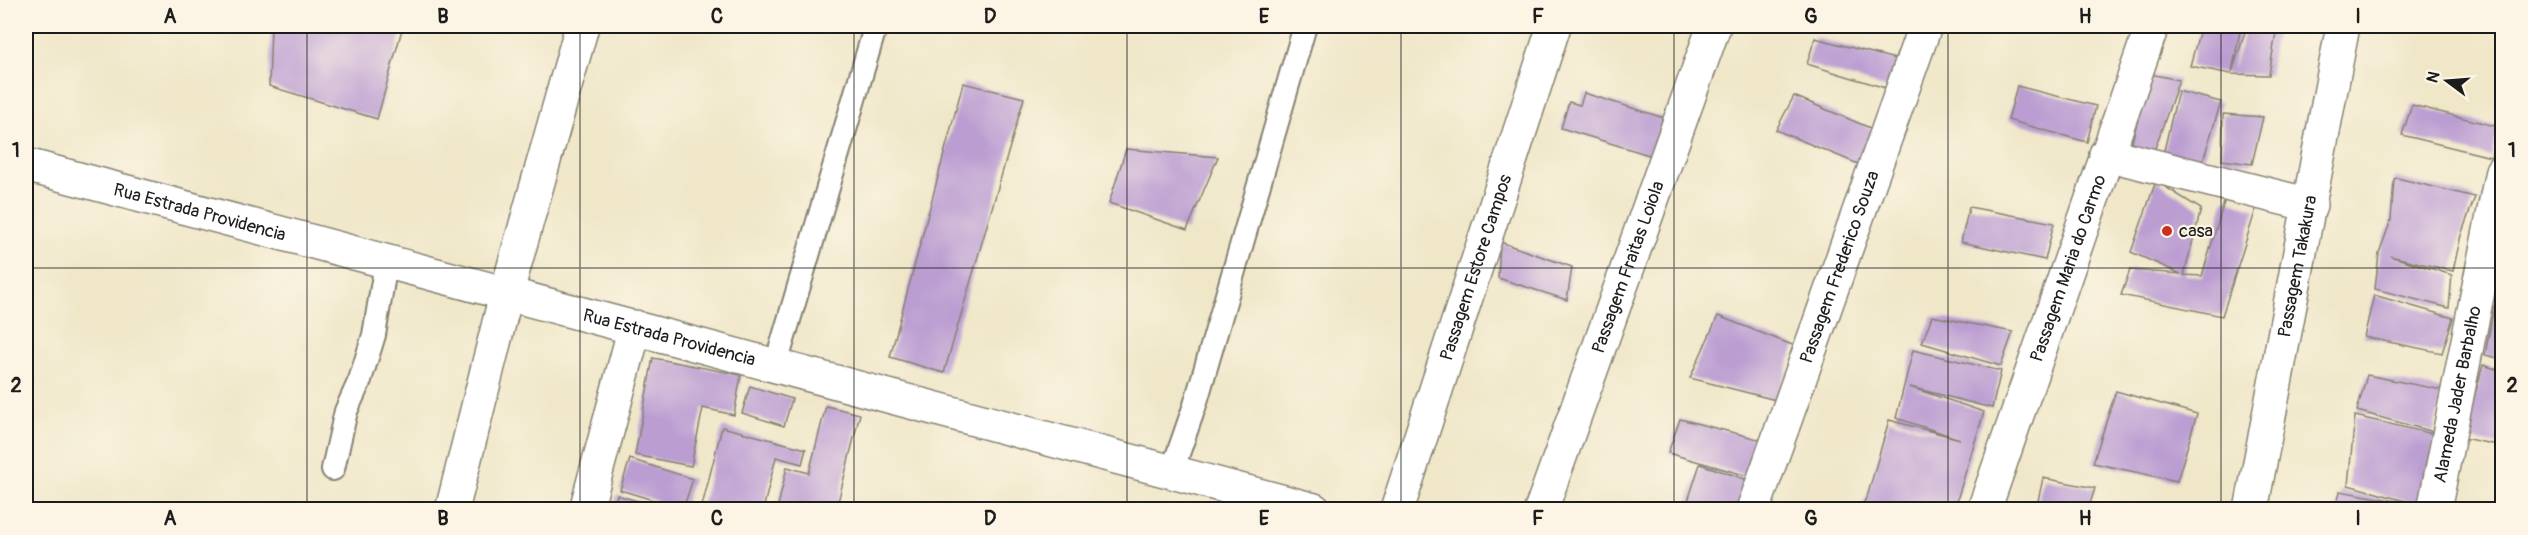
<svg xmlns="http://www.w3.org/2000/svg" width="2528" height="535" font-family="Pangolin,sans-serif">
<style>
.building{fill:#bb9dd2}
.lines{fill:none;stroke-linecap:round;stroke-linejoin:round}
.lane-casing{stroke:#868272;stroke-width:26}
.street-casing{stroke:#868272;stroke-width:36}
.secondary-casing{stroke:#868272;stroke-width:36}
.lane{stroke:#fff;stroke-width:22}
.street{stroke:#fff;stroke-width:33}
.secondary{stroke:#fff;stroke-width:33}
.grid{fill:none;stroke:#1c1c1c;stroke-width:1.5;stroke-opacity:0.55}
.poi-dot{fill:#c8321e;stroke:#fcf5e5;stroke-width:2}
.labels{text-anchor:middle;stroke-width:4.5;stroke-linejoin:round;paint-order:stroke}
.street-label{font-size:18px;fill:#1c1c1c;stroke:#fcf5e5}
.poi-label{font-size:18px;fill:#1c1c1c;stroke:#fcf5e5;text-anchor:start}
.neatline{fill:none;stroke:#1c1c1c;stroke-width:2}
.grid-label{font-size:20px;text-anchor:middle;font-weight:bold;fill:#1c1c1c}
</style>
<rect width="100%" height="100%" fill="#fcf5e5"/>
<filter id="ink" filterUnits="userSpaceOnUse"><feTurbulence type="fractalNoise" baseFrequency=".0167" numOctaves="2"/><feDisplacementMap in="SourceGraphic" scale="12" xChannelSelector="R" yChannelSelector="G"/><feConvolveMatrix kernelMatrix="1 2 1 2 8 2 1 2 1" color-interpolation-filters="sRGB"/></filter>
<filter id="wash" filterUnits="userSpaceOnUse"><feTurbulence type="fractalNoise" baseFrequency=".008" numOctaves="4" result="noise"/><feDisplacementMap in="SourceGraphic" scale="24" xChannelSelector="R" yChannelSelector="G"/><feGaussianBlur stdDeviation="1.35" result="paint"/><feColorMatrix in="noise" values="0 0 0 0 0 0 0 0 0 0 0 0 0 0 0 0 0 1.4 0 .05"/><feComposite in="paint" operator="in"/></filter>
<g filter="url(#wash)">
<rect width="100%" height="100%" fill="#f0e7c9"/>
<g id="blocks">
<path class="building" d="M271 26H403L377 119 269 86Z
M2103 26H2130L2128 34Z
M2201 26H2241L2232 72 2247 26H2277L2269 75 2231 74 2190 66Z
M1815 38 1899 60 1892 90 1807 64Z
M2150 74 2179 80 2154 151 2130 149Z
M963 83 1024 98 944 373 890 357Z
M2017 86 2096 106 2087 142 2008 120Z
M2178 91 2221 102 2200 170 2162 159Z
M1584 93 1674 121 1662 159 1561 128 1569 102 1580 105Z
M1794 96 1875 130 1863 166 1776 130Z
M2412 105 2499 127 2491 157 2402 135Z
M2223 114 2263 117 2252 164 2222 160Z
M1126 149 1218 157 1187 230 1109 203Z
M2397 178 2475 197 2461 235 2453 271 2390 256 2452 275 2449 308 2375 289 2379 253 2391 220 2394 179Z
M2156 181 2201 209 2184 275 2202 276 2225 199 2256 209 2222 316 2121 295 2130 270 2181 274 2131 252Z
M1969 207 2054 223 2045 260 1961 242Z
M1500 242 1572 267 1567 300 1498 278Z
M2374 295 2453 318 2442 353 2364 337Z
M2494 306 2502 308V359L2485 355Z
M1718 316 1795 346 1776 400 1690 378Z
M1932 316 2013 332 2001 366 1922 343Z
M1913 350 2001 371 1992 408 1910 387 1984 412 1954 510H1860L1868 494 1889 420 1960 439 1896 418Z
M653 358 741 375 734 415 703 408 691 466 635 455Z
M2483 365 2502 371V446L2463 438Z
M2367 375 2442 390 2434 432 2357 411Z
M750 386 792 399 784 426 742 413Z
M2116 391 2197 414 2177 481 2093 463Z
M826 406 860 414 836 510H777L787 467 809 473Z
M2355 416 2442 436 2427 510H2336L2340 491 2423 506 2348 485Z
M1680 419 1762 440 1751 477 1668 453Z
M722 427 806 449 802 464 776 457 763 510H701Z
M630 459 693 479 683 509 620 490Z
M1700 464 1748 480 1738 510H1685Z
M2043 478 2095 488 2088 510H2036Z
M617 495 665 509V510H613Z"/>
</g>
</g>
<g filter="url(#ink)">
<use href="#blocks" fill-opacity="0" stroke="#868272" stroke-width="1.5"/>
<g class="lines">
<defs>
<path id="lane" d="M776 364 875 28
M333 469 346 411 360 380 374 335 386 263
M1172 471 1195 405 1305 26"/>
<g id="street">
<path d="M2106 154 2310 205"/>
<path d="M452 510 506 295 582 26"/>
<path d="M586 510 635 327"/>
<path id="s1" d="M1397 510 1554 26"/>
<path id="s2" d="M1541 510 1714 26"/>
<path id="s3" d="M1753 510 1925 26"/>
<path id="s4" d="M1984 510 2152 26"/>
<path id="s5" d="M2251 510 2343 26"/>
<path id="s6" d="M2434 510 2502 171"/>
</g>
<g id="secondary">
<path id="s7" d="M26 165C455 282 885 393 1314 510"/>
</g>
</defs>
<use href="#lane" class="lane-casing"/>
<use href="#street" class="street-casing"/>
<use href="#secondary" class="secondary-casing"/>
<use href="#lane" class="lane"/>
<use href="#street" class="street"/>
<use href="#secondary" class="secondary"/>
</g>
</g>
<path class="grid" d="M307 26V510M580 26V510M854 26V510M1127 26V510M1401 26V510M1674 26V510M1948 26V510M2221 26V510M26 268H2502"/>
<circle class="poi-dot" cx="2167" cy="231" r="6"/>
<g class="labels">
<g class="street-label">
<text dy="6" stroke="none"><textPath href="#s7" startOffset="180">Rua Estrada Providencia</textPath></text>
<text dy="6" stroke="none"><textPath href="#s4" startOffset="256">Passagem Maria do Carmo</textPath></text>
<text dy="6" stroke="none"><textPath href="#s1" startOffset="255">Passagem Estore Campos</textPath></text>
<text dy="6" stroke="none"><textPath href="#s2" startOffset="258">Passagem Fraitas Loiola</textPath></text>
<text dy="6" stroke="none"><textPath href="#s3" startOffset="258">Passagem Frederico Souza</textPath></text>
<text dy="6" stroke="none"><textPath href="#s5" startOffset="248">Passagem Takakura</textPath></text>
<text dy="6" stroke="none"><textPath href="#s7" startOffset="666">Rua Estrada Providencia</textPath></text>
<text dy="6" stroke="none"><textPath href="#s6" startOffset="118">Alameda Jader Barbalho</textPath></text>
</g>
<g class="poi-label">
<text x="2179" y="237">casa</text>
</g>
</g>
<rect width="2528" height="535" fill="none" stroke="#fcf5e5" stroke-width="66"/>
<g transform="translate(2447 81) rotate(286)" stroke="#fcf5e5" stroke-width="4.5" paint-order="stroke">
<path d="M0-4.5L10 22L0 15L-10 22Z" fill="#1c1c1c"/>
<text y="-9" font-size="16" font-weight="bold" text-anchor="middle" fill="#1c1c1c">N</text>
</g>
<rect x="33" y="33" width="2462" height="469" class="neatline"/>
<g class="grid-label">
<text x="170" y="23">A</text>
<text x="443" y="23">B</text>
<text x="717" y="23">C</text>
<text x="990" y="23">D</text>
<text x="1264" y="23">E</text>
<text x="1538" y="23">F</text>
<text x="1811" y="23">G</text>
<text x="2085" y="23">H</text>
<text x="2358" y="23">I</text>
<text x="16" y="157">1</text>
<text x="2512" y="157">1</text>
<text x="16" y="392">2</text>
<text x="2512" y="392">2</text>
<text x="170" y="525">A</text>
<text x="443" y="525">B</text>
<text x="717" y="525">C</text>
<text x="990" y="525">D</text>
<text x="1264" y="525">E</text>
<text x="1538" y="525">F</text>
<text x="1811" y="525">G</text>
<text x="2085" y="525">H</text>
<text x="2358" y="525">I</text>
</g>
</svg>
